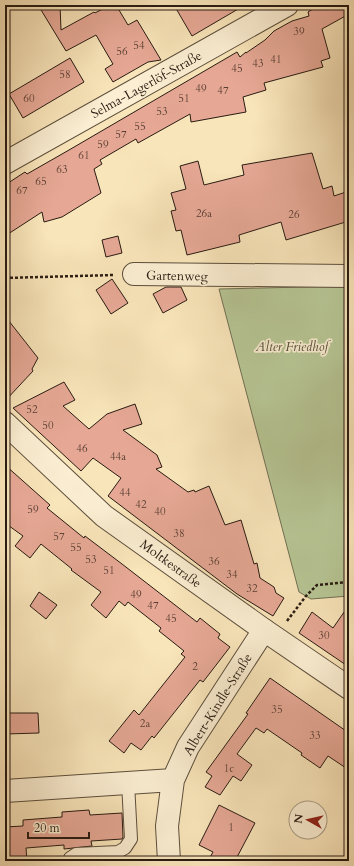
<svg xmlns="http://www.w3.org/2000/svg" width="354" height="866" font-family="Cardo,serif">
<style>
.green{fill:#b7c695;stroke:#707054}
.building{fill:#e6a895;stroke:#281b12}
.lines{fill:none;stroke-linecap:round;stroke-linejoin:round}
.service-casing{stroke:#5c4e3c;stroke-width:14}
.minor-casing{stroke:#5c4e3c;stroke-width:24}
.tertiary-casing{stroke:#5c4e3c;stroke-width:24}
.path{stroke:#281b12;stroke-width:2.5;stroke-dasharray:3 2;stroke-linecap:butt}
.service{stroke:#fbeed2;stroke-width:12}
.minor{stroke:#fbeed2;stroke-width:22}
.tertiary{stroke:#fbeed2;stroke-width:22}
.labels{text-anchor:middle;stroke-width:3.5;stroke-linejoin:round;paint-order:stroke}
.number-label{font-size:11px;fill:#583e33}
.street-label{font-size:13px;fill:#281b12;stroke:#fbeed2}
.park-label{font-size:13px;font-style:italic;fill:#534e39;stroke:#fbeed2}
</style>
<rect width="100%" height="100%" fill="#f9e5ba"/>
<filter id="stains"><feTurbulence type="fractalNoise" baseFrequency=".005" numOctaves="4"/><feColorMatrix values="0 0 0 0 .2 0 0 0 0 .09 0 0 0 0 .02 0 0 0 .5 -.17"/></filter>
<radialGradient id="worn" r=".72"><stop offset=".6" stop-color="#630" stop-opacity="0"/><stop offset="1" stop-color="#630" stop-opacity=".3"/></radialGradient>
<path class="green" d="M349 286V596L311 599 299 592 219 289Z"/>
<path class="building" d="M38 5H60L61 30 94 12 95 13 110 5H116L128 25 137 20 161 60 148 62 113 82 105 69 113 64 96 35 66 51Z
M174 5H245L192 36Z
M319 5H349V14L322 29 330 58 321 61 323 67 264 83 266 90 243 97 246 112 191 122 190 114 138 143 136 139 100 160 102 164 94 169 101 193 62 217 44 222 42 212 5 236V185L25 172 27 174 69 150 237 52 240 57 246 52V53L265 40 274 31 292 21 309 16 308 12Z
M70 58 84 82 23 118 9 94Z
M312 153 323 189 332 186 334 196 349 191V221L286 240 281 222 239 235 240 242 187 255 181 230 176 231 171 211 176 210 171 193 186 189 180 166 198 161 204 185 244 175 242 165Z
M118 236 122 253 106 257 102 240Z
M112 279 128 303 111 314 96 290Z
M166 287H181L187 300 163 313 153 294Z
M5 316 38 358 32 369 33 371 5 401Z
M64 382 75 400 63 406 89 429 107 414 135 404 142 424 123 430 157 455 162 467 156 469 188 492 194 490 195 492 209 486 225 525 241 520 254 564 257 563 260 578 274 587 276 593 284 598 273 616 237 594 108 496 121 478 93 458 81 471 13 408Z
M5 465 50 505 47 508 84 538 85 536 122 564 197 622 200 618 220 634 218 638 230 647 203 682 200 680 154 738 152 736 141 750 131 743 124 753 109 741 134 710 139 715 185 657 181 654 184 651 159 631 161 628 128 602 125 606 119 601 106 618 91 605 101 592 71 570 72 569 41 544 30 558 15 546 23 536 5 523Z
M39 592 57 605 46 619 30 606Z
M349 605V667L299 633 312 612 333 628Z
M270 678 349 733V770L328 756 320 768 301 755 302 753 267 729 264 733 256 728 237 754 252 765 241 781 233 776 220 795 205 787 212 776 206 772 248 714 246 713Z
M5 713H38L39 733 5 734Z
M219 805 255 823 235 861H208L213 852 199 845Z
M89 810 90 815 122 813 123 837 122 839 91 841 92 846 64 849V845L26 848 27 861H5V827L23 826V820L62 817V812Z"/>
<g class="lines">
<defs>
<path id="service" d="M70 858 76 854 118 852 125 848 131 839 128 783"/>
<path id="minor" d="M5 163 287 5
M134 274 349 276
M5 791 173 780
M169 861 167 826 173 780 188 747 264 630"/>
<path id="tertiary" d="M5 423 104 516 264 630 349 688"/>
</defs>
<use href="#service" class="service-casing"/>
<use href="#minor" class="minor-casing"/>
<use href="#tertiary" class="tertiary-casing"/>
<path class="path" d="M5 278 114 275
M287 621 306 596 317 585 349 582"/>
<use href="#service" class="service"/>
<use href="#minor" class="minor"/>
<use href="#tertiary" class="tertiary"/>
</g>
<g class="labels">
<g class="number-label">
<text x="299" y="35">39</text>
<text x="139" y="49">54</text>
<text x="122" y="55">56</text>
<text x="276" y="63">41</text>
<text x="258" y="67">43</text>
<text x="237" y="72">45</text>
<text x="65" y="78">58</text>
<text x="201" y="92">49</text>
<text x="223" y="94">47</text>
<text x="29" y="102">60</text>
<text x="184" y="102">51</text>
<text x="162" y="115">53</text>
<text x="140" y="130">55</text>
<text x="121" y="138">57</text>
<text x="103" y="148">59</text>
<text x="84" y="159">61</text>
<text x="62" y="173">63</text>
<text x="41" y="185">65</text>
<text x="22" y="194">67</text>
<text x="204" y="217">26a</text>
<text x="294" y="218">26</text>
<text x="32" y="413">52</text>
<text x="48" y="429">50</text>
<text x="82" y="452">46</text>
<text x="118" y="460">44a</text>
<text x="125" y="496">44</text>
<text x="141" y="508">42</text>
<text x="33" y="513">59</text>
<text x="160" y="515">40</text>
<text x="179" y="537">38</text>
<text x="59" y="540">57</text>
<text x="76" y="551">55</text>
<text x="91" y="563">53</text>
<text x="214" y="565">36</text>
<text x="109" y="574">51</text>
<text x="232" y="578">34</text>
<text x="252" y="592">32</text>
<text x="136" y="598">49</text>
<text x="153" y="609">47</text>
<text x="171" y="622">45</text>
<text x="324" y="639">30</text>
<text x="195" y="670">2</text>
<text x="277" y="713">35</text>
<text x="145" y="727">2a</text>
<text x="315" y="739">33</text>
<text x="229" y="772">1c</text>
<text x="231" y="831">1</text>
</g>
<g class="street-label">
<text transform="translate(146 84) rotate(-29)" y="5">Selma-Lagerlöf-Straße</text>
<text transform="translate(177 275) rotate(1)" y="5">Gartenweg</text>
<text transform="translate(171 563) rotate(36)" y="5">Moltkestraße</text>
<text transform="translate(217 704) rotate(-58)" y="5">Albert-Kindle-Straße</text>
</g>
<g class="park-label">
<text x="292" y="351">Alter Friedhof</text>
</g>
</g>
<rect width="354" height="866" fill="none" stroke="#f9e5ba" stroke-width="20"/>
<rect x="6" y="6" width="342" height="854" fill="none" stroke="#281b12" stroke-width="2"/>
<rect x="10" y="10" width="334" height="846" fill="none" stroke="#281b12"/>
<g transform="translate(308 820) rotate(278)"><circle r="19" fill="#fbeed2" stroke="#a79a85"/>
<path d="M0-3L7 15L0 10L-7 15Z" fill="#8f2418"/>
<text y="-6" font-size="11" font-weight="bold" text-anchor="middle" fill="#281b12">N</text>
</g>
<path d="M28 832v6h61v-6" fill="none" stroke="#281b12" stroke-width="2"/>
<text x="34" y="832" font-size="12" fill="#281b12" stroke="#fbeed2" stroke-width="3" paint-order="stroke">20 m</text>
<rect width="100%" height="100%" filter="url(#stains)"/>
<rect width="100%" height="100%" fill="url(#worn)"/>
</svg>
